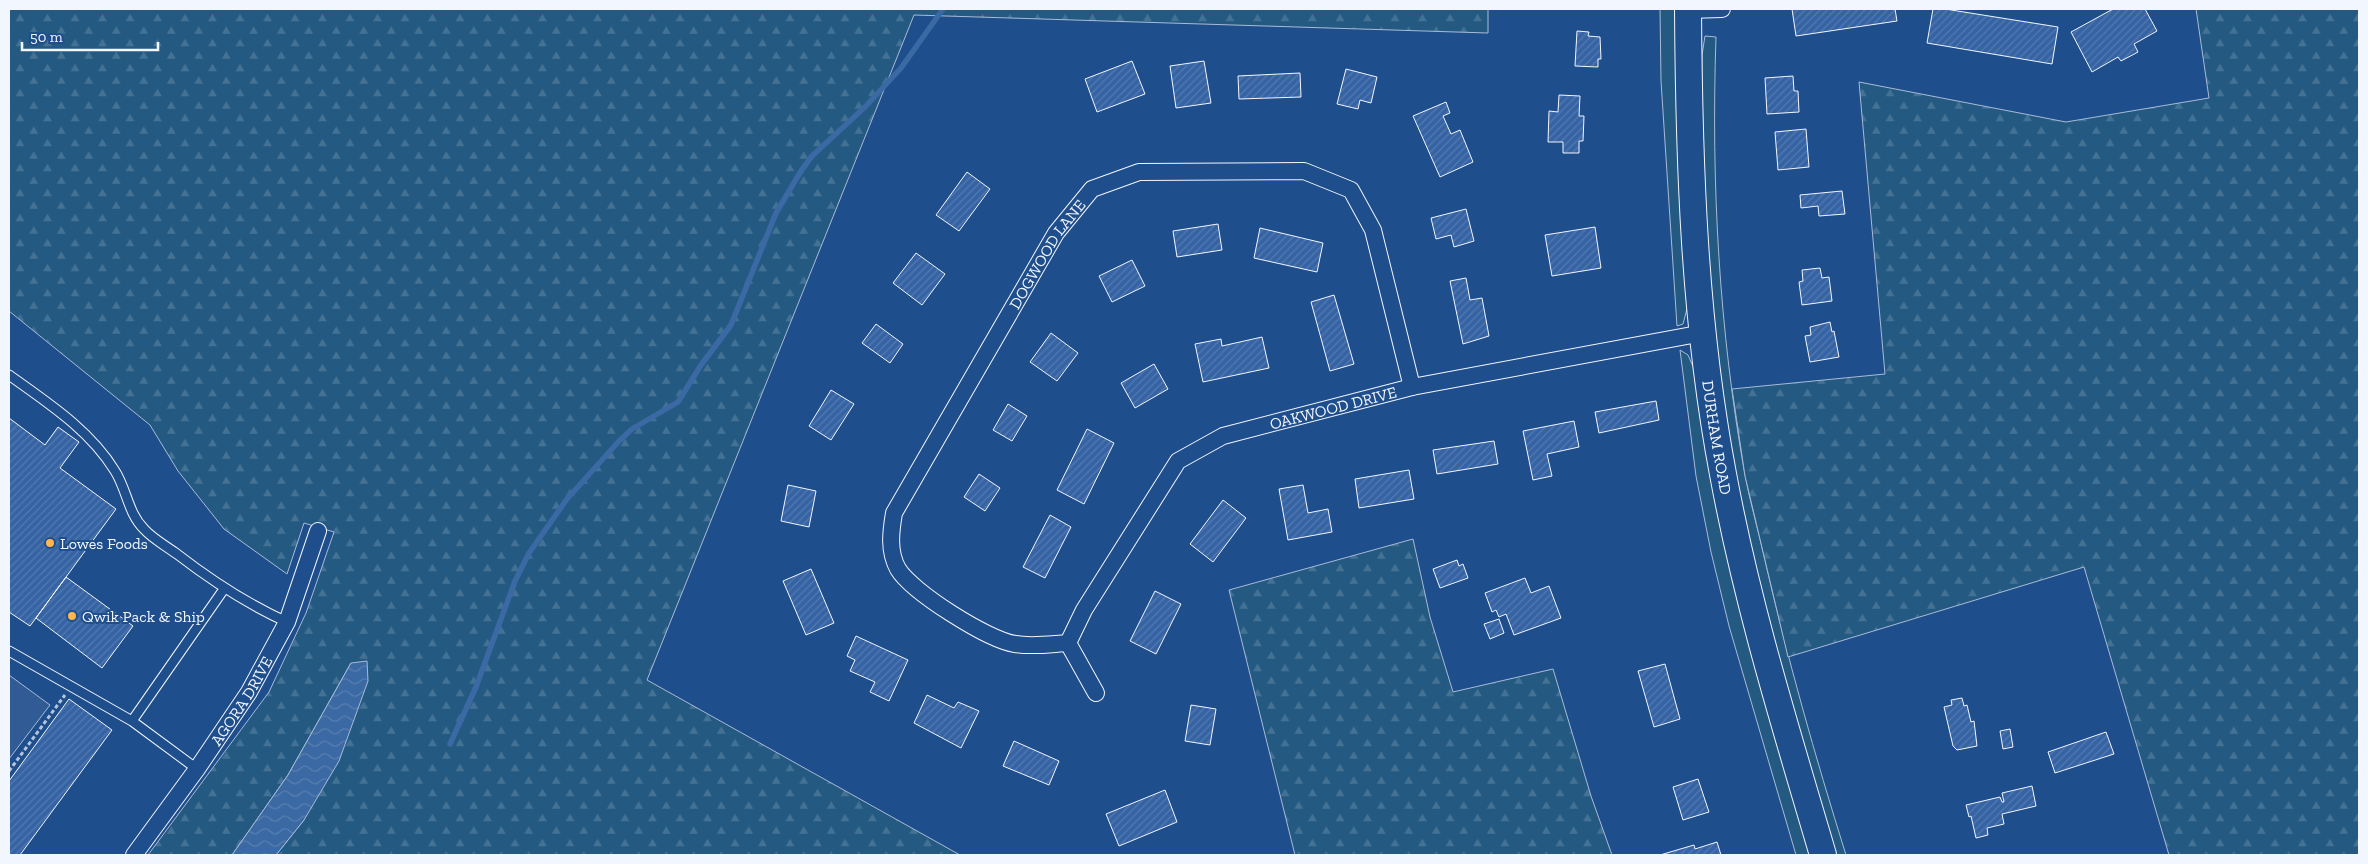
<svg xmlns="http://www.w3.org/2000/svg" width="2368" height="864" font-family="'Zilla Slab',serif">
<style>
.grass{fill:#245a82;stroke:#a8bbd7}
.forest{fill:url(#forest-firs);stroke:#a8bbd7}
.parking{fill:#305b95;stroke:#a8bbd7}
.water{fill:url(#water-waves);stroke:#a8bbd7}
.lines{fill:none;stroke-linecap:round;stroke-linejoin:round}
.stream{stroke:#3b69a3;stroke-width:5.5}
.building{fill:url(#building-hatch);stroke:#f2f6ff}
.service-casing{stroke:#f2f6ff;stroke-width:11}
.minor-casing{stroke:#f2f6ff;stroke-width:18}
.primary-casing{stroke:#f2f6ff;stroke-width:28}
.path{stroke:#b3c4dc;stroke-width:3;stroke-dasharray:4 2.5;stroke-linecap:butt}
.service{stroke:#1f4e8c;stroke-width:9}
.minor{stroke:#1f4e8c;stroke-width:16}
.primary{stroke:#1f4e8c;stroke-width:26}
.poi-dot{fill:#ffb74d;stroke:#1f4e8c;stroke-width:2}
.labels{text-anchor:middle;stroke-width:4;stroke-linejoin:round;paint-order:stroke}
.street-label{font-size:16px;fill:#f2f6ff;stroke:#1f4e8c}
.poi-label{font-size:16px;fill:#f2f6ff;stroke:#1f4e8c;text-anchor:start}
</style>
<defs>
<pattern id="forest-firs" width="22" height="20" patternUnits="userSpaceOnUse" patternTransform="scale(1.25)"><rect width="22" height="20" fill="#245a82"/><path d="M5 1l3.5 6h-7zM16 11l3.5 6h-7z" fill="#447295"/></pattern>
<pattern id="water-waves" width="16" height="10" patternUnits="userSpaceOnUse" patternTransform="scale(1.25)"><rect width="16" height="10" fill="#3b69a3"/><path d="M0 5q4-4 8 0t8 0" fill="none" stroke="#587fb1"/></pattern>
<pattern id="building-hatch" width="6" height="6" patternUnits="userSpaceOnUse" patternTransform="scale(1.25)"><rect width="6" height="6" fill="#3563a3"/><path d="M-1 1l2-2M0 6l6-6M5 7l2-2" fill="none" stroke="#537ab1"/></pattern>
</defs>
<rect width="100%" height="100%" fill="#1f4e8c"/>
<path class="grass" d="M1660 9H1675L1689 301 1683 324 1677 326 1661 81Z
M1705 36 1716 37C1711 183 1719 330 1745 475 1750 502 1758 529 1764 556 1787 657 1815 756 1846 855H1834L1744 533 1713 352 1701 201 1702 55Z
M1680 350 1688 355 1695 371 1813 855H1796L1729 626 1711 552 1696 476Z"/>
<path class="forest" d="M9 9H1488V33L914 15 647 680 960 855H276L304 820 351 663 288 775 232 855H148L269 692 306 613 334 532 304 523 287 574 224 529 178 471 150 425 9 311Z
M2196 9H2359V855H2169L2084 567 1788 657 1745 476 1732 389 1885 374 1859 82 2066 122 2209 98Z
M1413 539 1430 617 1453 692 1553 669 1591 796 1612 855H1295L1229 590Z"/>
<path class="parking" d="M9 675 50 705 9 759Z"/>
<path class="water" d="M367 661 368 681 339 761 304 820 276 855H232L288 775 351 663Z"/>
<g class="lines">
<path class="stream" d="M450 744 476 687 515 581 529 553 567 499 619 441 632 429 678 402 701 365 731 325 776 213 801 171 812 156 865 107 901 68 943 9"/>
</g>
<path class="building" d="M1792 9H1895L1897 21 1796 36Z
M1933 9H1945L2058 27 2052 64 1927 43Z
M2113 9H2145L2157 31 2134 44 2138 52 2121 61 2118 57 2092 72 2071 32Z
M1577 31 1589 32 1588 36 1600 37 1601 59H1598V67L1575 66Z
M1132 61 1145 94 1097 112 1085 79Z
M1204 61 1211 103 1176 108 1170 66Z
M1346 69 1377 77 1371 103 1360 100 1358 109 1337 104Z
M1300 73 1301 97 1239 99 1238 76Z
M1793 76 1794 91H1798L1799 112 1767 114 1765 78Z
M1559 95 1580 96 1579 116H1584L1583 141H1579V153H1563V142H1548L1549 111 1558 112Z
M1446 102 1450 113 1443 116 1451 134 1460 130 1473 162 1440 177 1413 116Z
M1806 129 1809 167 1778 170 1775 132Z
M967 172 990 189 959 231 936 215Z
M1842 191 1845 214 1819 216 1818 206 1801 208 1800 195Z
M1466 209 1474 241 1454 247 1451 235 1436 239 1431 218Z
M1218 224 1222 250 1177 257 1173 231Z
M1595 227 1601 268 1552 276 1545 235Z
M1260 228 1323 243 1317 272 1254 258Z
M916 253 945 274 922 305 893 283Z
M1132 260 1145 286 1112 302 1099 276Z
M1820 268 1822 278 1829 277 1832 301 1802 305 1799 282 1803 281 1802 270Z
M1466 278 1470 300 1482 298 1489 336 1463 344 1450 281Z
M1334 295 1354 364 1330 371 1311 302Z
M1830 322 1832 332 1834 331 1839 357 1810 362 1805 336 1811 335 1810 327Z
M876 324 903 344 890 363 862 343Z
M1051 333 1078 353 1057 381 1030 362Z
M1262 337 1269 368 1203 382 1195 344 1221 339 1222 346Z
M1154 364 1168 389 1135 408 1121 383Z
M831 390 854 404 831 440 809 426Z
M1656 401 1659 420 1599 433 1595 412Z
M1008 404 1027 416 1012 441 993 430Z
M9 418 45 445 58 427 79 442 60 468 116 509 30 626 9 612Z
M1574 421 1579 447 1547 454 1552 476 1533 480 1523 431Z
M1087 429 1114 443 1084 504 1057 490Z
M1494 441 1498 464 1437 474 1433 450Z
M1409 470 1414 499 1359 508 1355 479Z
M979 474 1000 488 985 511 964 497Z
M788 485 816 491 809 527 781 521Z
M1303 485 1308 513 1328 509 1332 532 1288 540 1279 489Z
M1223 500 1246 518 1213 562 1190 544Z
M1050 515 1071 527 1045 578 1023 567Z
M1457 560 1459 566 1463 564 1468 578 1440 588 1433 569Z
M811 569 834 623 806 635 783 581Z
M66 577 133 626 102 668 36 618Z
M1525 578 1531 593 1549 586 1561 618 1514 635 1506 614 1499 617 1496 610 1492 612 1485 593Z
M1155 591 1181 604 1156 654 1130 641Z
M1499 619 1504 633 1490 639 1484 624Z
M856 636 908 660 889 701 870 692 875 682 850 671 855 660 847 656Z
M1665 664 1680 719 1654 727 1638 671Z
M927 695 954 708 958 702 979 711 961 748 914 723Z
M1962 698 1964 706 1967 705 1971 722 1974 721 1977 746 1957 750 1953 746 1944 707 1952 705 1951 700Z
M69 699 112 730 20 855H9V781Z
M1191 705 1216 709 1210 745 1185 741Z
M2010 729 2013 747 2003 749 2000 731Z
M2106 732 2114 754 2055 773 2048 752Z
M1014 741 1059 761 1049 785 1003 766Z
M1698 779 1709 812 1683 820 1673 787Z
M2032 786 2036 806 2002 814 2004 824 1987 828 1988 835 1976 838 1971 816 1969 817 1966 805 2000 797 2002 802H2004L2002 793Z
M1165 790 1177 822 1119 846 1106 814Z
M1717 842 1721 855H1660L1694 845 1695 849Z"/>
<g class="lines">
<defs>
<path id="service" d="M9 375C48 403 90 430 115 471 127 490 128 513 144 529 153 539 166 546 177 554 212 581 247 604 287 622
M9 651 132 721 197 769
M132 721 224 589"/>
<g id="minor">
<path d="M1688 10 1722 9"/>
<path id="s1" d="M1068 643C1051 644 1033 647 1015 644 988 640 912 592 898 569 888 551 891 531 894 513L1056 233 1092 189 1139 172 1304 171 1351 190 1373 230 1412 387"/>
<path id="s2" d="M1068 643 1084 610 1178 461 1223 436 1412 387 1703 333"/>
<path d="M1068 643 1096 693"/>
<path id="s3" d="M134 855 197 769 249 692 287 622 318 531"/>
</g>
<g id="primary">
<path id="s4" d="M1688 9C1689 164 1694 321 1723 474 1747 604 1786 729 1823 855"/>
</g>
</defs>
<use href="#service" class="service-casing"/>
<use href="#minor" class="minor-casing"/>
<use href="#primary" class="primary-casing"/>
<path class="path" d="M9 771 65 695"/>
<use href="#service" class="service"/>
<use href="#minor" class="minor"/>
<use href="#primary" class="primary"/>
</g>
<g class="poi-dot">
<circle cx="50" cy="543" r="5"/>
<circle cx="72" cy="616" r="5"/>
</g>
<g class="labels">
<g class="street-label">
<text dy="6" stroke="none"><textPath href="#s1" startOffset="552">DOGWOOD LANE</textPath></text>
<text dy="6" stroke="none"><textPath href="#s2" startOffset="378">OAKWOOD DRIVE</textPath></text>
<text dy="6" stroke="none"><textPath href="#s4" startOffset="430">DURHAM ROAD</textPath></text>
<text dy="6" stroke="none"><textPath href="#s3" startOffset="188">AGORA DRIVE</textPath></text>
</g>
<g class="poi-label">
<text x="60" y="549">Lowes Foods</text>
<text x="82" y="622">Qwik Pack &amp; Ship</text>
</g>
</g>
<rect width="2368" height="864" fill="none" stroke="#f2f6ff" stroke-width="20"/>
<path d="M22 42v8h136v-8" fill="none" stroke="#f2f6ff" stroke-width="2.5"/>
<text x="30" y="42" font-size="15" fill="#f2f6ff" stroke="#1f4e8c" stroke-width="4" paint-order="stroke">50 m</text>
</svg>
